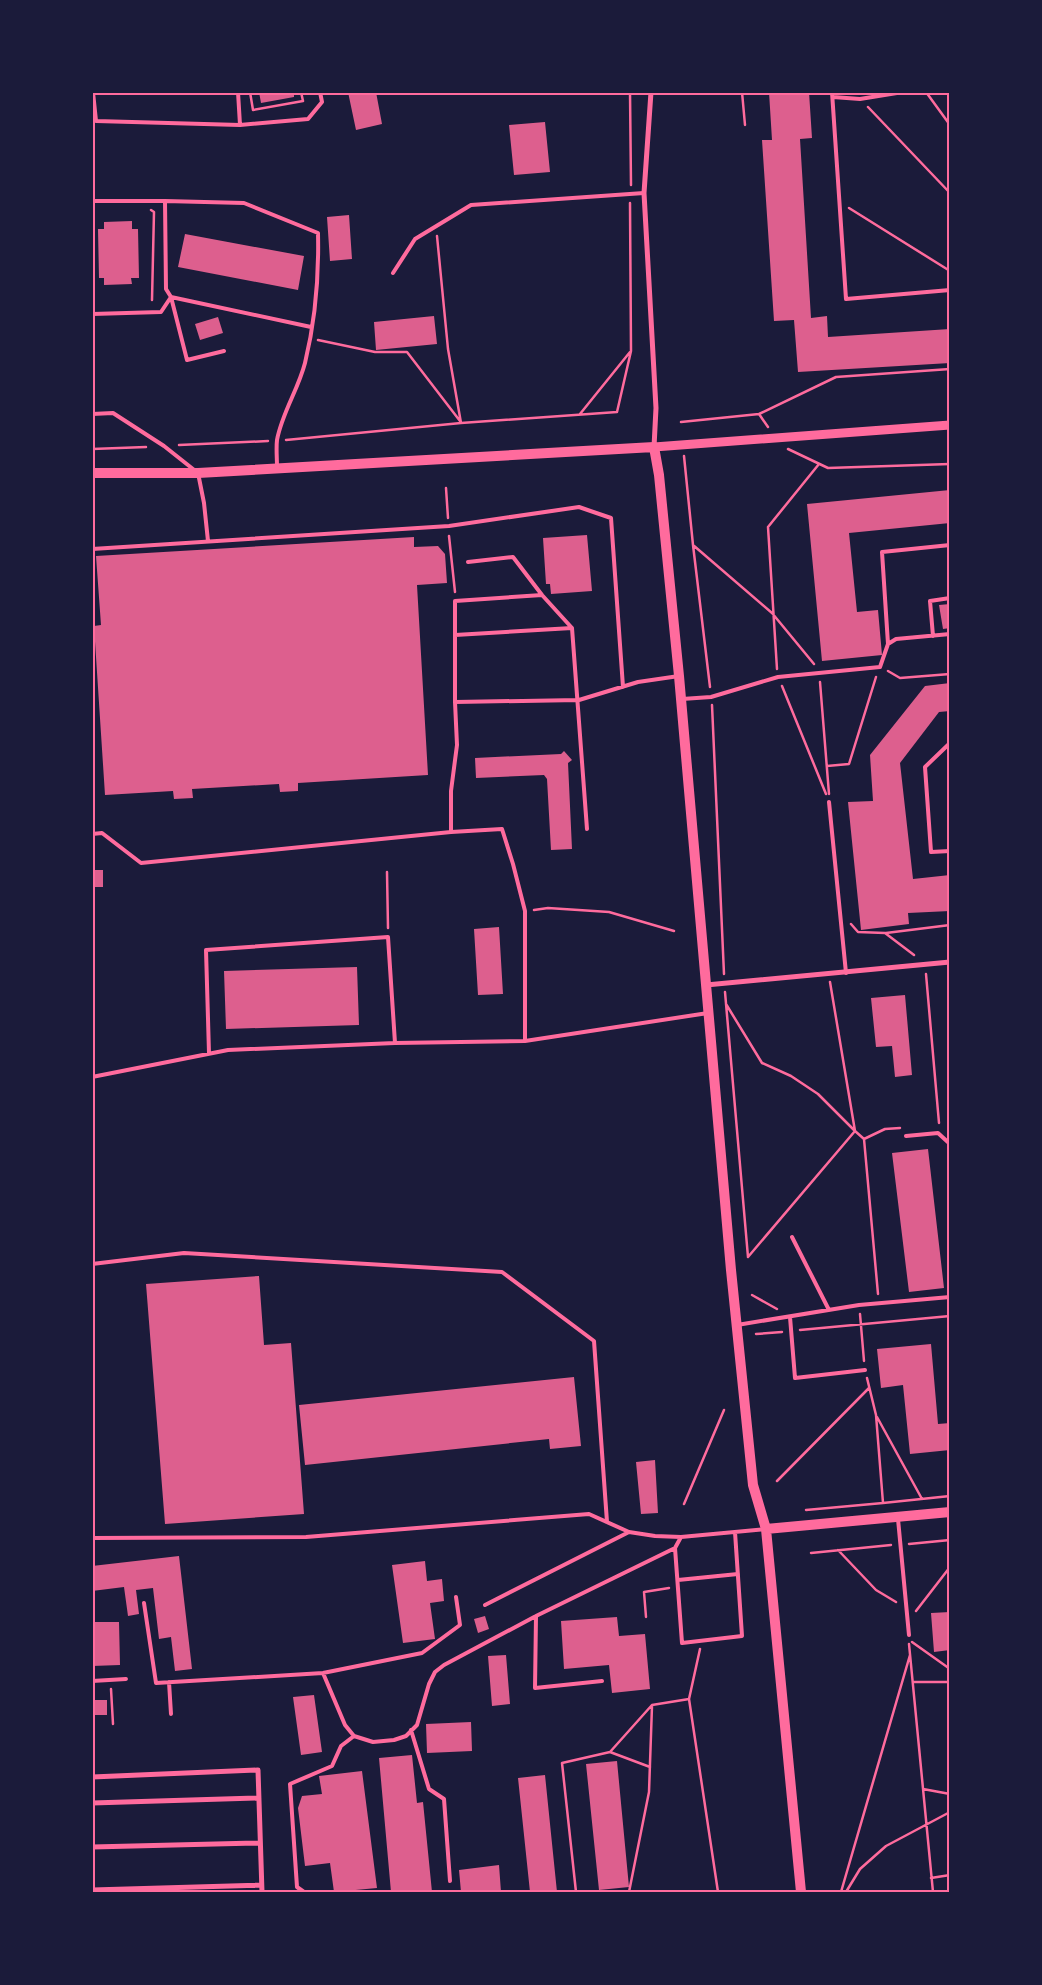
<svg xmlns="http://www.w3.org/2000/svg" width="1042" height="1985" font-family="Bitter,serif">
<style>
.building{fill:#dd5f8e}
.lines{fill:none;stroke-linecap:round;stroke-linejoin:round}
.path{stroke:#ff6b9d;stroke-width:2.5}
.service{stroke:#ff6b9d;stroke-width:4}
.minor{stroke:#ff6b9d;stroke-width:5}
.tertiary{stroke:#ff6b9d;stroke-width:9}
.secondary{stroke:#ff6b9d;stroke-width:10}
.neatline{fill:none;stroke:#ff6b9d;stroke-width:2}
</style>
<rect width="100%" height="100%" fill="#1b1b3a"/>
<path class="building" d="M259 92H294V97L261 103Z
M348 92H376L382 124 356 130Z
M769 92H809L812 138 800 139 811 318 827 316 828 337 950 329V363L798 372 794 320 774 321 762 140H772Z
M545 122 550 172 514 175 509 125Z
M349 215 352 259 330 261 327 217Z
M132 221V229H138L139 278H131L132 284 104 285V278H99L98 229H104V222Z
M185 234 304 256 298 290 178 267Z
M434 316 437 344 376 350 374 322Z
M218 317 223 333 200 340 195 324Z
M950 490V523L849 533 857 612 878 610 882 655 822 661 807 504Z
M587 535 592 591 551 594 550 584H546L543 538Z
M414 537V547L438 546 445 554 447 583 417 585 428 775 298 783V791L280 792 279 784 192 789 193 798 174 799 173 791 105 795 94 626 101 625 96 556Z
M950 604V628L943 629 939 605Z
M950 683V711L939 712 900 763 913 879 950 875V911L908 913 909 924 861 930 848 802 873 801 870 755 925 686Z
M564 751 572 760 568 763 572 849 551 850 547 779 544 775 476 778 475 758 561 754Z
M92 870H103V887H92Z
M499 927 503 994 478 995 474 929Z
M357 967 359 1025 226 1029 224 971Z
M947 978H950V1001L948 1002Z
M905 995 912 1075 895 1077 892 1046 876 1047 871 998Z
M928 1149 944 1288 909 1292 892 1153Z
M259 1276 264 1345 291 1343 304 1514 165 1524 146 1284Z
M931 1344 938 1424 950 1423V1450L910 1454 903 1385 881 1388 877 1349Z
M574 1377 581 1446 550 1449 549 1439 305 1465 299 1405Z
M655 1460 658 1513 641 1514 636 1462Z
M179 1556 192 1669 175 1671 171 1637 159 1639 153 1588 136 1590 139 1614 128 1616 124 1587 92 1591V1566Z
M425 1561 427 1581 442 1579 444 1601 430 1603 435 1639 403 1643 392 1565Z
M950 1612V1650L934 1652 931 1613Z
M485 1616 489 1629 478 1633 474 1619Z
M617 1617 619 1636 645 1634 650 1689 612 1693 609 1665 564 1669 561 1621Z
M92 1622H119L120 1665 92 1666Z
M506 1655 510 1704 492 1706 488 1656Z
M314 1695 322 1752 301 1755 293 1697Z
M92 1700H107V1715H92Z
M471 1722 472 1751 427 1753 426 1724Z
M412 1755 417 1803 423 1802 432 1892H391L379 1758Z
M617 1761 629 1887 599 1890 586 1764Z
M362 1771 377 1888 334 1892 330 1863 305 1866 298 1808 302 1796 322 1794 319 1776Z
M545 1775 557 1892H530L518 1778Z
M499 1865 501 1892H461L459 1870Z"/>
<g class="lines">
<path class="path" d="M250 92 253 110 303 101 301 92
M630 92 631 185
M742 92 745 125
M926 92 950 125
M868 107 950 193
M849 208 950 271
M151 210 154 212 152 300
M437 236 448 349 461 423
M318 340 375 352H407L460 421
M580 414 630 352
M759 414 768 427
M681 422 759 414 836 377 950 369
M286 440 461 423 617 412 631 351 630 203
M179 445 268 441
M92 449 146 447
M788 449 828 468 950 464
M684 456 693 545 772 613 814 664
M446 488 448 518
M449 536 455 592
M693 545 710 687
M777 669 768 527 819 464
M888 671 900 678 950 674
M820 682 829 794
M782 686 826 794
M712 705 724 974
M827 766 849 764 876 677
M387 872 388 928
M534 910 548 908 609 912 674 931
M851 924 858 932 885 933 914 955
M886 933 950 925
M926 974 939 1123
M830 982 855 1131 864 1139 878 1294
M725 992 748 1257
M726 1004 762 1063 791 1076 818 1094 855 1131 748 1257
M864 1139 885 1129 900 1128
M752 1295 777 1309
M860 1314 864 1361
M800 1330 950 1316
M756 1334 782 1332
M867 1378 876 1415 883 1503 950 1496
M877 1417 922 1499
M777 1481 869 1388
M684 1504 724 1410
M806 1510 883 1503
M909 1544 950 1540
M838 1550 876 1590 896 1602
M811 1553 891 1545
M916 1611 950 1567
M646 1617 644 1592 669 1588
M912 1642 950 1669
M909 1644 933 1892
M913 1682H950
M111 1689 113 1724
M689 1699 718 1892
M610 1752 650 1767
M923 1789 950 1794
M931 1878 950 1875
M576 1892 562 1763 610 1752 652 1705 689 1699 700 1649
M629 1892 649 1792 652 1706
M841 1892 910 1655
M846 1892 860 1869 886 1846 950 1812"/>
<path class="service" d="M93 92 96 121 240 125 308 119 322 102 320 92
M238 92 240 125
M832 92 846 299 950 290
M833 97 860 99 903 92
M92 201H165
M393 273 415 239 471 205 644 193
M171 297 187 360 224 351
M92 314 161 312 171 297
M92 414 113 413 164 446 198 473 204 503 208 541
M277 467C277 458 276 448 277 440 282 413 298 390 305 363 315 322 319 276 318 233L244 203 165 201 166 289 171 297 311 327
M92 549 449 526 579 507 611 518 623 687
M468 562 513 557 542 595
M455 635 572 628
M933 636 930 601 950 598
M888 644 882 552 950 545
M682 699 711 697 778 677 880 667 888 644 896 639 950 634
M455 702V601L542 595 572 628 587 829
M950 743 925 767 931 852 950 851
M829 802 846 973
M451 832 502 829 513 864 525 911V1041
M92 834 102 833 141 863 451 832V791L457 745 455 702 579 700 638 682 679 676
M209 1053 206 950 388 937 395 1043
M92 1077 228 1050 395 1043 525 1041 708 1013
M906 1136 938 1133 950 1144
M792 1237 829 1310
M92 1264 184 1253 502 1272 594 1341 607 1522
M790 1317 795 1378 865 1370
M737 1325 859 1305 950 1297
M898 1519 909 1635
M92 1538 306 1537 589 1514 629 1532 655 1536 681 1537 766 1529
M675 1548 682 1643 742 1636 735 1532
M678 1580 738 1574
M144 1603 156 1683 323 1673 422 1653 460 1625 456 1597
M485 1605 629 1532
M536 1616 535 1688 602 1681
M323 1673 345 1725 354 1736 373 1742 394 1740 406 1736 417 1725 429 1684 435 1672 444 1665 536 1616 675 1548 681 1537
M92 1681 126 1679
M169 1682 171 1714
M411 1730 429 1789 444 1799 450 1881
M304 1892 297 1887 290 1784 332 1766 341 1746 354 1736"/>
<path class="minor" d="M651 92 644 193 656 408 654 447
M706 985 950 962
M92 1777 258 1770 262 1892
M92 1803 259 1798
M92 1847 260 1843
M92 1890 261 1885"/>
<path class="tertiary" d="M654 447 950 425"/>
<path class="secondary" d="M92 473H198L654 447 659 475 679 676 731 1270 753 1485 766 1529 801 1892
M766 1529 950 1512"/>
</g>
<rect width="1042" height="1985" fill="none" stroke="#1b1b3a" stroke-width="188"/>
<rect x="94" y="94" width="854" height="1797" class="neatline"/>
</svg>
